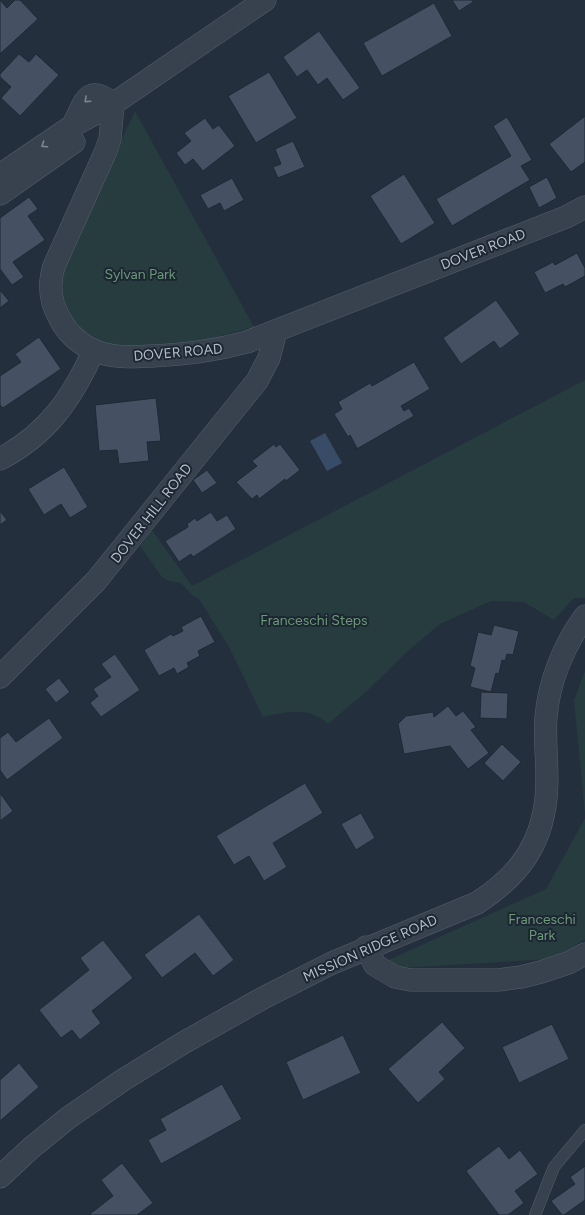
<svg xmlns="http://www.w3.org/2000/svg" width="585" height="1215" font-family="Figtree,sans-serif">
<style>
.green{fill:#263c3f}
.water{fill:#394c67}
.building{fill:#455162;stroke:#1f2835}
.lines{fill:none;stroke-linecap:round;stroke-linejoin:round}
.service-casing{stroke:#565f6c;stroke-width:12}
.minor-casing{stroke:#565f6c;stroke-width:23}
.tertiary-casing{stroke:#565f6c;stroke-width:23}
.service{stroke:#38414e;stroke-width:11}
.minor{stroke:#38414e;stroke-width:22}
.tertiary{stroke:#38414e;stroke-width:22}
.oneway{stroke:#7c8592}
.labels{text-anchor:middle;stroke-width:4;stroke-linejoin:round;paint-order:stroke}
.street-label{font-size:14px;fill:#b4bcc9;stroke:#1d2633}
.park-label{font-size:14px;fill:#6b9a76;stroke:#1d2633}
</style>
<rect width="100%" height="100%" fill="#242f3e"/>
<path class="green" d="M135 111 254 327 191 344 120 348 90 339 66 319 58 274Z
M585 380V598H574L554 620 524 602 491 601 440 624 410 649 367 691 328 724C309 706 286 712 263 717L229 647 199 599 193 596 181 583 169 581 162 577 140 546 152 530 192 586Z
M585 671V814L574 700Z
M585 818V939L552 959 366 970 546 889Z"/>
<path class="water" d="M325 433 342 463 327 471 310 441Z"/>
<path class="building" d="M0 0 7 8 15 0H20L38 19 0 54Z
M452 0H472L473 2 459 11Z
M434 3 452 36 382 76 363 43Z
M319 31 360 88 343 100 327 78 318 85 307 70 297 77 283 57Z
M19 54 29 62 36 54 59 75 20 116 1 98 11 87 0 77V74Z
M269 72 297 118 256 143 228 96Z
M585 116V162L571 172 549 144Z
M507 117 532 160 521 166 530 180 452 226 436 199 511 156 493 126Z
M205 118 213 129 219 125 235 146 203 171 193 159 185 165 176 153 191 141 184 133Z
M293 141 305 167 278 178 273 167 281 164 275 149Z
M404 174 435 223 401 244 370 196Z
M547 177 557 198 539 208 529 187Z
M232 178 244 200 224 211 220 203 208 209 200 195Z
M29 197 38 209 28 216 45 240 13 262 24 277 12 285 0 269V218Z
M577 253 585 268V276L565 287 563 284 545 293 534 272 553 262 555 265Z
M0 290 9 301 0 308Z
M496 300 520 334 500 349 494 341 461 364 443 338Z
M39 337 61 369 3 408 0 405V376L21 362 15 354Z
M414 362 430 389 401 406 404 411 409 408 414 416 355 450 357 448 350 435 348 437 334 414 342 409 338 402 370 383 372 386Z
M156 398 161 441 147 442 149 461 119 464 117 450 99 451 95 405Z
M274 444 276 447 280 444 300 470 286 481 285 479 259 499 257 495 252 499 236 482 257 466 252 461Z
M64 467 88 507 70 518 61 504 44 515 28 489Z
M207 470 217 483 202 493 193 480Z
M0 511 7 520 0 525Z
M211 512 217 521 227 515 236 529 193 557 191 554 179 562 165 541 188 527 187 524 195 518 197 521Z
M201 616 215 642 198 651 200 656 187 663 189 667 177 674 174 668 159 676 144 650 171 634 173 636 183 631 181 627Z
M494 625 519 631 513 655 507 654 505 661 502 660 499 674 496 673 491 692 470 687 475 668 470 666 478 632 491 635Z
M115 654 140 690 101 717 90 703 98 696 93 689 111 677 101 664Z
M59 678 70 692 56 703 45 689Z
M481 692 508 693 507 719 480 718Z
M448 706 456 716 463 711 476 727 471 730 489 753 468 769 450 746 404 754 398 724 406 716 433 712 434 717Z
M49 718 63 738 7 780 0 770V738L8 732 16 742Z
M502 744 521 762 503 781 484 763Z
M305 783 323 813 273 843 287 867 264 881 249 856 234 865 216 836Z
M0 793 13 811 0 821Z
M361 813 375 838 356 850 341 824Z
M199 914 234 960 213 976 195 953 162 978 144 955Z
M103 940 133 978 92 1011 101 1023 80 1040 72 1030 61 1038 39 1010 89 970 80 958Z
M442 1022 465 1048 439 1072 445 1079 418 1103 388 1069Z
M552 1024 569 1059 519 1083 502 1047Z
M343 1035 361 1073 303 1100 286 1062Z
M19 1063 39 1087 0 1121V1080Z
M222 1084 242 1119 161 1164 148 1140 166 1130 160 1119Z
M499 1146 509 1159 520 1150 538 1174 515 1191 524 1203 508 1215H499L466 1171Z
M122 1163 153 1203 137 1215H91L90 1214 113 1196 101 1180Z
M585 1166V1200L564 1215H562L551 1201 575 1184 570 1177Z"/>
<g class="lines">
<defs>
<path id="service" d="M535 1215 554 1167 585 1130"/>
<path id="minor" d="M113 104 110 139 105 153 54 266C48 285 50 302 60 319 68 335 84 348 101 353 118 358 136 357 153 356 187 354 214 351 247 342L566 217 585 207
M0 459C48 434 72 398 94 350
M0 677 96 581 257 381 269 358 276 331
M366 947 375 965 395 977 411 980H498L521 977 541 972 568 963 585 954
M0 1177 31 1148 68 1118 123 1080 183 1043 265 997 332 963 477 903C517 877 541 847 546 798 549 771 544 744 546 717 549 681 564 645 585 616"/>
<path id="tertiary" d="M72 126C84 108 85 80 113 104
M0 175 72 126 113 104 265 0
M0 194 74 142"/>
</defs>
<use href="#service" class="service-casing"/>
<use href="#minor" class="minor-casing"/>
<use href="#tertiary" class="tertiary-casing"/>
<use href="#service" class="service"/>
<use href="#minor" class="minor"/>
<use href="#tertiary" class="tertiary"/>
</g>
<defs><path id="oneway-chevron" d="M-2-3.5L2.5 0L-2 3.5" fill="none" stroke-width="1.6" stroke-linecap="round" stroke-linejoin="round"/></defs>
<g class="oneway">
<use href="#oneway-chevron" transform="translate(87 100) rotate(138)"/>
<use href="#oneway-chevron" transform="translate(44 145) rotate(146)"/>
</g>
<g class="labels">
<g class="street-label">
<text transform="translate(483 249) rotate(-21)" y="5">DOVER ROAD</text>
<text transform="translate(178 352) rotate(-5)" y="5">DOVER ROAD</text>
<text transform="translate(151 513) rotate(-52)" y="5">DOVER HILL ROAD</text>
<text transform="translate(370 948) rotate(-24)" y="5">MISSION RIDGE ROAD</text>
</g>
<g class="park-label">
<text x="140" y="279">Sylvan Park</text>
<text x="314" y="625">Franceschi Steps</text>
<text x="542" y="924">Franceschi<tspan x="542" dy="16">Park</tspan></text>
</g>
</g>
</svg>
